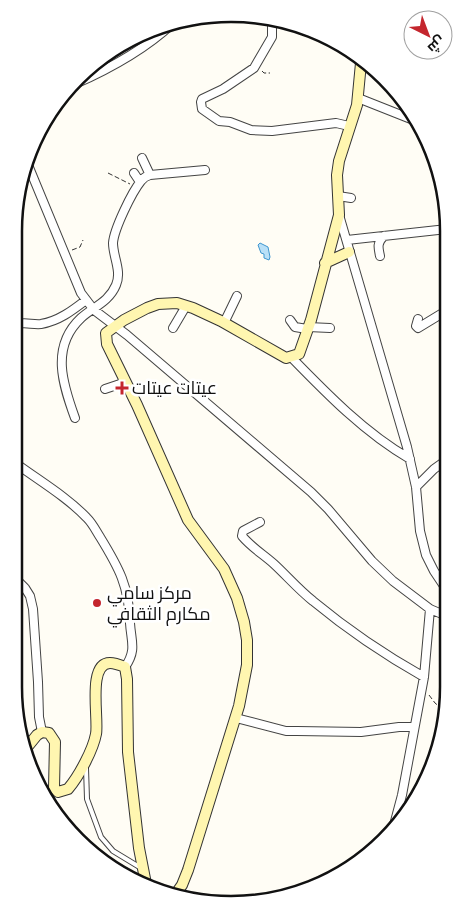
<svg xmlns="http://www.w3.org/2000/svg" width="463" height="918" font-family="Literata,Cairo,serif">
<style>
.water{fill:#b9e0f7;stroke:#3f96cf}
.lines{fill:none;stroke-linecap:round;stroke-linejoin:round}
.lane-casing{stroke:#444;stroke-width:6}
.street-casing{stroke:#444;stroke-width:10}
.secondary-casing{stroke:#333;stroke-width:12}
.path{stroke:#333;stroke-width:1;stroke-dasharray:5 2.5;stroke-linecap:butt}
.lane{stroke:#fff;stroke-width:4}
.street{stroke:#fff;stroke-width:8}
.secondary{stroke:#fff6b0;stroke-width:10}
.poi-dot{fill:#c4262e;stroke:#fff;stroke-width:2}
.labels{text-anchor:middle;stroke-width:5;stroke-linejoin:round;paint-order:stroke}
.poi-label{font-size:18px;fill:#111;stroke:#fff;text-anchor:start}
.rim{fill:none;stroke:#111;stroke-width:2.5}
</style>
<rect width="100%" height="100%" fill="#fffdf5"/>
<path class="water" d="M260 243 268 247 270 257 269 260 264 258V254L261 253 258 245Z"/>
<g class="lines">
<defs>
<path id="lane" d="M86 768 87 799 101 837 113 851 141 868"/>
<path id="street" d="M272 21V37L254 68 223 89 202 99 201 102 202 109 219 121 230 122 251 130 272 131 336 123 349 126
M75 84C109 69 145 49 172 24
M358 98 411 119
M142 158 150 175
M28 165 81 293 94 310 127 335 311 492 328 509 372 561 393 581 430 609 449 617
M134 173 140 182
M338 196 351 198
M339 215 407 447 416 487 420 531 426 555 434 571 448 592
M347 240 447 229
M380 256C378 247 377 243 384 236
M418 319 416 326 418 328 441 314 448 315
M290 320 295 327 307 329
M224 323 237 296
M14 325C23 321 32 325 41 324 59 321 73 310 86 300
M308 327 330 328
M173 328 186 306
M291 357C327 394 365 433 410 459
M105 389 126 382
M75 418C63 385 50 347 81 318 93 307 109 302 116 285 122 271 113 257 113 243 114 229 132 192 141 181 144 177 146 176 150 175L205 170
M447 441 448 446
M14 462C38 480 66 496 87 518 93 524 96 531 100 537 119 568 129 586 130 623 131 641 137 650 125 667
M416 487 434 469 448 459
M260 522 243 531 242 536C251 547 264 555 274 564 287 576 299 590 313 601 348 630 385 655 424 677
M14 577 25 588 30 596 33 609 38 682 39 717 42 732
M236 718 286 731H297L361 732 399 727H414
M383 842 394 825 402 795 424 677 430 609"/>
<path id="secondary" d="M325 263 349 252
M24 751 37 735 42 732 49 733 55 742 54 788 58 792 68 789C79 776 93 750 96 734 99 719 87 663 110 663 115 663 120 665 125 667L127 679 128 752 139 848 146 884
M175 895 182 885 188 870 239 706 247 665V640L244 622 237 598 224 569 188 520 137 405 107 344 106 333 124 320 147 308 158 304 177 303 193 308 221 321 286 358 299 354 311 320 339 215 337 175 339 161 357 105 361 63"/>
</defs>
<use href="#lane" class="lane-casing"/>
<use href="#street" class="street-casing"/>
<use href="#secondary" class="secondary-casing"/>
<path class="path" d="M262 71 264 73H270
M108 173 130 184
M72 250 80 247 83 240
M429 695 435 703 446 712"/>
<use href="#lane" class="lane"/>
<use href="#street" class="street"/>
<use href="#secondary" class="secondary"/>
</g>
<g class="poi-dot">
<path d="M119.5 380.5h5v5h5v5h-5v5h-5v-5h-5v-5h5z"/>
<circle cx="97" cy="603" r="5"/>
</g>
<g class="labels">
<g class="poi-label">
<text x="132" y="394">عيتات عيتات</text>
<text x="107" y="599">مركز سامي<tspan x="107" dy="21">مكارم الثقافي</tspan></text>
</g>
</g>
<path d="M0 0H463V918H0ZM231 22H231A209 209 0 0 1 440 231V687A209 209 0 0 1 231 896H231A209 209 0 0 1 22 687V231A209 209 0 0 1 231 22Z" fill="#fff" fill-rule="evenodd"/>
<path class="rim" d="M231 22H231A209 209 0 0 1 440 231V687A209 209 0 0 1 231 896H231A209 209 0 0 1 22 687V231A209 209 0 0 1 231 22Z"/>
<g transform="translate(428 35) rotate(138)"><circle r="24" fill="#ffffff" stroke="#a0a0a0"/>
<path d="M0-4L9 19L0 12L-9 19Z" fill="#c4262e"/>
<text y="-8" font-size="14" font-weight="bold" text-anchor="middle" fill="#111111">ش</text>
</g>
</svg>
